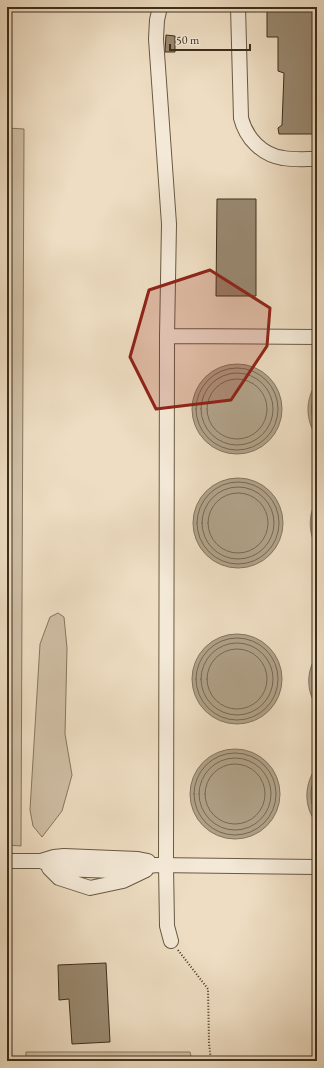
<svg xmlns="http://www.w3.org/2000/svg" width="324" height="1068" font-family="'EB Garamond',serif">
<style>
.green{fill:#d0bfa5;stroke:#867660}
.water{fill:#b1a289;stroke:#82745d}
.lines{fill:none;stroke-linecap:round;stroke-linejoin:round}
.shore{stroke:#766852;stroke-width:1}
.building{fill:#998971;stroke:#3c2e1a}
.minor-casing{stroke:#685a44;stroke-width:16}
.path{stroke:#3c2e1a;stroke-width:2;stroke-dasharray:1 2;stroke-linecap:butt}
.minor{stroke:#f4e9d7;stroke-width:14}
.marked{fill:#8f2418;fill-opacity:0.2;stroke:#8f2418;stroke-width:3;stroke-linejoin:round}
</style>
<rect width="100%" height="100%" fill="#eeddc2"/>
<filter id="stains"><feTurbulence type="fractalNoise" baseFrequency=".005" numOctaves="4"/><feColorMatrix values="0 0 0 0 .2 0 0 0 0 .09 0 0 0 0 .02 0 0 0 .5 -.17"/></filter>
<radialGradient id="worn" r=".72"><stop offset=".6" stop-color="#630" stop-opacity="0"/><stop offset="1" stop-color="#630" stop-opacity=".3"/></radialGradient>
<path class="green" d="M7 128 24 129 21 846 7 845Z
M58 613 64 617 67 648 65 734 72 775 62 811 42 837 33 826 30 810 40 644 50 617Z
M26 1052H190L192 1061H26Z"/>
<path class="water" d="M192 409a45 45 0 1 1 90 0a45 45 0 1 1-90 0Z
M317 382V437C305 420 305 399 317 382Z
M193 523a45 45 0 1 1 90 0a45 45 0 1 1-90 0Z
M317 499V548C308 532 308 515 317 499Z
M192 679a45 45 0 1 1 90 0a45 45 0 1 1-90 0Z
M317 655V707C306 691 306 671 317 655Z
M190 794a45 45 0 1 1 90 0a45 45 0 1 1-90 0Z
M317 766V824C303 806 304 784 317 766Z"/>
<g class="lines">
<path class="shore" d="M196 409a41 41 0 1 1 82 0a41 41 0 1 1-82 0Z
M201 409a36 36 0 1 1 72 0a36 36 0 1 1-72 0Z
M207 409a30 30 0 1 1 60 0a30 30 0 1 1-60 0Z
M317 389C310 402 310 417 317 430
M197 523a41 41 0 1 1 82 0a41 41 0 1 1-82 0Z
M202 523a36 36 0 1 1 72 0a36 36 0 1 1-72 0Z
M208 523a30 30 0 1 1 60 0a30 30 0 1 1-60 0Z
M196 679a41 41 0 1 1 82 0a41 41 0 1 1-82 0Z
M201 679a36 36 0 1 1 72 0a36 36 0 1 1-72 0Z
M207 679a30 30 0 1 1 60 0a30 30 0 1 1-60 0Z
M194 794a41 41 0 1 1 82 0a41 41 0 1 1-82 0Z
M199 794a36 36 0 1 1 72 0a36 36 0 1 1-72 0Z
M205 794a30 30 0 1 1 60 0a30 30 0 1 1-60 0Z
M317 773C309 787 309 802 317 817"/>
</g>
<path class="building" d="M267 11H316L317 134H279L278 128 282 125 284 73 278 71V37H267Z
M166 35 175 36V52H165Z
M217 199H256V296H216Z
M106 963 110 1042 72 1044 69 999 59 1000 58 965Z"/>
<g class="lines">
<defs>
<path id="minor" d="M160 7 157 20 156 39 169 224 167 336 166 865 167 926 171 941
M238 7 241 118C246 138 262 155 283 158 294 160 306 159 317 159
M167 336 317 337
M7 861H41L54 857 64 856 138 859 148 861
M41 861 60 869 115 871 156 865 317 867
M49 868 59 878 90 888 123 881 146 870"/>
</defs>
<use href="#minor" class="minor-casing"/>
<path class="path" d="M178 950 208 989 209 1043 211 1061"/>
<use href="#minor" class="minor"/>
</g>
<path class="marked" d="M210 270 270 308 267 346 231 400 156 409 130 357 149 290Z"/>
<rect width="324" height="1068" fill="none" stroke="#eeddc2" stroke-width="24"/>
<rect x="8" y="8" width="308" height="1052" fill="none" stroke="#3c2e1a" stroke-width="2"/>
<rect x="12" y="12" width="300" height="1044" fill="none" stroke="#3c2e1a"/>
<path d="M170 44v6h80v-6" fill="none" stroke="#3c2e1a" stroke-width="2"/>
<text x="176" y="44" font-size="12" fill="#3c2e1a" stroke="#f4e9d7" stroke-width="3" paint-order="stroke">50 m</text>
<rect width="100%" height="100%" filter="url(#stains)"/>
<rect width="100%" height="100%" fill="url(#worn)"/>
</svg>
